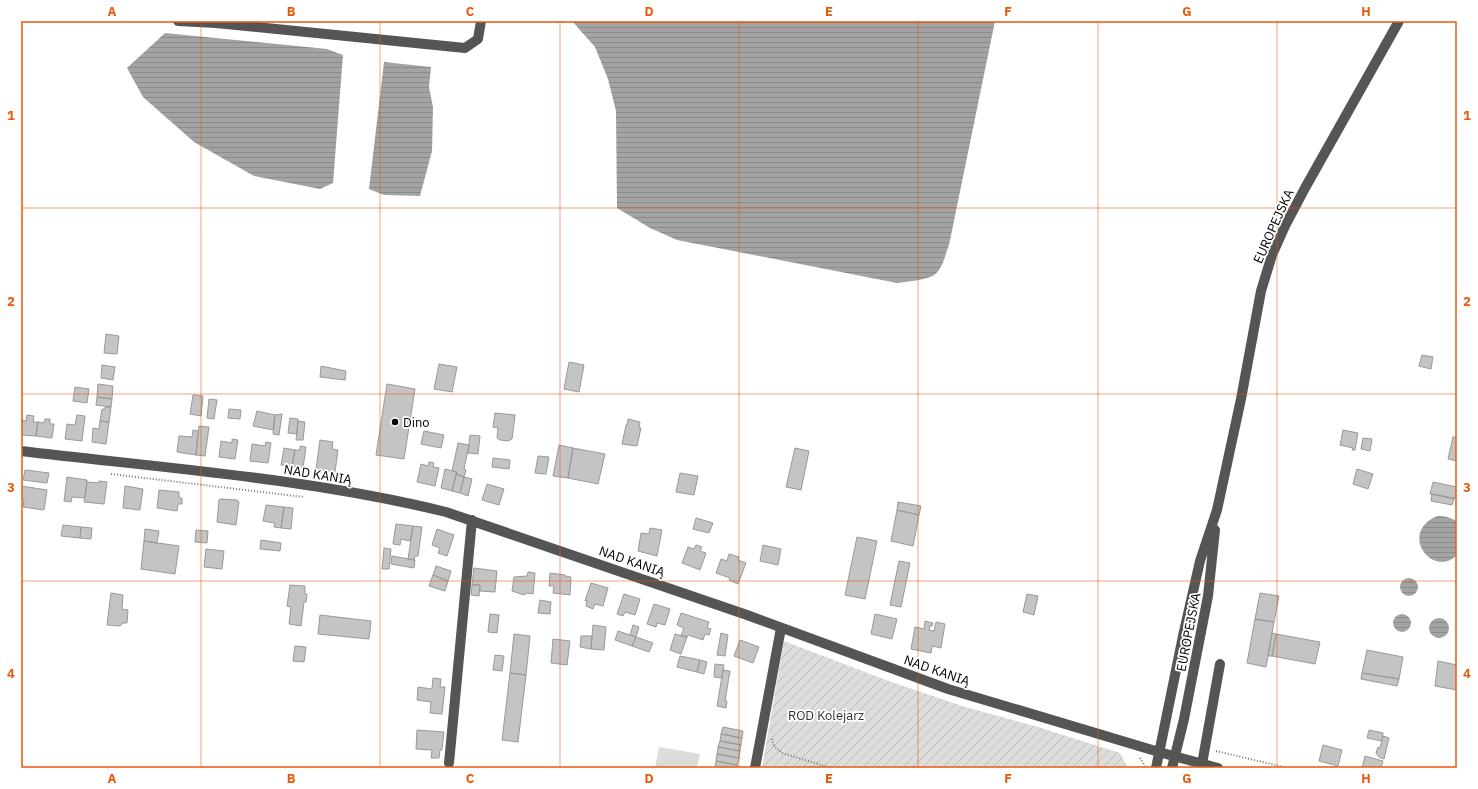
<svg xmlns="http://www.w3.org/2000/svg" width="1478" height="789" font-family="'IBM Plex Sans',sans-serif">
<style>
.garden{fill:url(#garden-furrows)}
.pitch{fill:#dcdcdc}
.water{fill:url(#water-rules)}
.building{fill:#c4c4c4;stroke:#999}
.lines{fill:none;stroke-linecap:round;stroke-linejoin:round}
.path{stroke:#777;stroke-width:2;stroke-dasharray:1 2;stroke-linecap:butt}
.minor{stroke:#555;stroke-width:10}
.grid{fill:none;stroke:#e8590c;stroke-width:1;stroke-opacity:0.55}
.poi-dot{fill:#000;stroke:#fff;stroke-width:1.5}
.labels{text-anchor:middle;stroke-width:3.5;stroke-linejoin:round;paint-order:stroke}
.street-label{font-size:13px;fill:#000;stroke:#fff}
.poi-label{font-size:13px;fill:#000;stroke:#fff;text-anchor:start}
.park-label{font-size:13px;fill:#333;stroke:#fff}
.neatline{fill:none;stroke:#e8590c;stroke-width:1.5}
.grid-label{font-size:13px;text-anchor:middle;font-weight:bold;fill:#e8590c}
</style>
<defs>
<pattern id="garden-furrows" width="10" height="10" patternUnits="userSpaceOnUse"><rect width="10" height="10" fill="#dcdcdc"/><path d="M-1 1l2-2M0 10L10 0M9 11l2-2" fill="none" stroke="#bbb"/></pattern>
<pattern id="water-rules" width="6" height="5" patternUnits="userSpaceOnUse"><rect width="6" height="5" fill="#a3a3a3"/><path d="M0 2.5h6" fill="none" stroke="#8b8b8b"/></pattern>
</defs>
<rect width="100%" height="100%" fill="#fff"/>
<path class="garden" d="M784 641 886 680 962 706 1038 727 1120 753 1128 768H762Z"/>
<path class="pitch" d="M659 747 700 754 697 768H655Z"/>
<path class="water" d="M572 21H995L949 245C945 255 943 269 934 275 927 280 905 282 897 283L677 240 650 228 617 208 616 111 608 79 595 47Z
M165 33 327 49 343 55 333 183 320 189 254 176 194 142 143 97 127 68Z
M384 62 431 67 429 87 433 107 432 151 420 196 384 195 369 189Z
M1437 516C1445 516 1451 517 1457 522V555C1434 579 1397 534 1437 516Z
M1400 587a9 9 0 1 1 18 0a9 9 0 1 1-18 0Z
M1393 623a9 9 0 1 1 18 0a9 9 0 1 1-18 0Z
M1429 628a10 10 0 1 1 20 0a10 10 0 1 1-20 0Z"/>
<path class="building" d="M106 334 119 336 117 354 104 353Z
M1422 355 1433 357 1431 369 1419 366Z
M569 362 584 365 579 392 564 389Z
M439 364 457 367 452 392 434 389Z
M102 365 115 367 113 380 101 378Z
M321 366 346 371 345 380 320 377Z
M98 384 113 386 112 399 97 397Z
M387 384 415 389 404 459 376 455Z
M75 387 89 389 87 403 73 401Z
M193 395 203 396 201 416 190 414Z
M97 397 112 399 111 407 96 405Z
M209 399 217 400 214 419 207 418Z
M105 407H111L109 422 100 421 102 409H105Z
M229 409 241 410 240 419 228 418Z
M257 411 275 415 273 430 253 426Z
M495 413 515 415 512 439 508 441 500 440 497 438 498 428 493 427Z
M27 415 34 416 33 422H38L36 436 21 435 22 420 26 421Z
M77 415 85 416 82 441 65 439 67 424 75 425Z
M275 415 282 414 279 435 273 434Z
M290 418 298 419 297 434 288 433Z
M45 419H50V424H54L52 438 36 436 38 422 44 423Z
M628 419 640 422 639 428H641L637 446 622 444 626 425H627Z
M100 421 109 422 106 444 92 442 93 428 99 429Z
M298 421 305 422 303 440H296Z
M199 426 209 427 205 456 196 455Z
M193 430 198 431 196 455 177 452 179 436 192 437Z
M1343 430 1358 433 1355 450H1352L1353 448 1340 445Z
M424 431 444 435 441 448 421 444Z
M470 435 480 436 478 454 468 453Z
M1453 437H1457V461L1448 459Z
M1363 438 1372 439 1370 451 1361 449Z
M232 439 238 440 235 459 219 457 221 441 232 443Z
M320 440 333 442 332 449 338 450 335 472 316 469Z
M266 442 271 443 268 463 250 461 252 444 265 446Z
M458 443 469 445 464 469 466 470 464 477 456 474 457 472 452 471Z
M559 445 573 448 568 478 553 476Z
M300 446 306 447 303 468 292 466 295 450H300Z
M284 448 295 450 292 466 281 465Z
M573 448 605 454 598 484 568 478Z
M795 448 809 451 801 490 786 487Z
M538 456 549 457 546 474 535 473Z
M493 458 510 460 509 469 492 467Z
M429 462 434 463 433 467 439 468 435 486 417 482 421 464 428 466Z
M445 469 457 472 452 491 441 488Z
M1357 469 1373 474 1368 489 1353 484Z
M25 470 49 473 47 483 23 480Z
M680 473 698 476 694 495 676 492Z
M456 474 464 477 460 493 452 491Z
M67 477 87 480 85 498 72 497 71 502 64 501Z
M464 477 472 479 468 496 460 493Z
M99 481 107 482 104 504 84 502 87 482 99 483Z
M1433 482 1457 487 1455 499 1430 494Z
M487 484 504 489 499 505 482 500Z
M21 486 47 490 44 510 23 507 24 499H21Z
M125 486 143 489 140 510 123 508Z
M159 490 179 492V498H182V504H178L177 511 157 508Z
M1432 494 1454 498 1452 505 1431 501Z
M221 499 237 500 239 502 236 525 217 522 219 500Z
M898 502 921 506 919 515 897 510Z
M266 505 284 507 281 528 274 527 275 523 263 521Z
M284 507 293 508 291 529 281 528Z
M897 510 919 515 913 546 891 541Z
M696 518 713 523 709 533 693 529Z
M396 524 413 526 410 541 401 539 400 545 393 544Z
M63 525 81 527 80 538 61 536Z
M413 526 422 527 418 556H415L414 560 408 559Z
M81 527 92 528 91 539 80 538Z
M650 528 662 530 657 556 638 551 641 533 649 534Z
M145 529 159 531 157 543 144 541Z
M437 529 454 535 447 556 438 553 440 548 432 545Z
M196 530 208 531 207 543 195 542Z
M857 537 877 541 865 599 845 595Z
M261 540 281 543 280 551 260 549Z
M144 541 179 546 175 574 141 569Z
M696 545 702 547 700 551 706 553 700 570 682 563 688 547 694 549Z
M763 545 781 549 778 565 760 561Z
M384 548 391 549 389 569H382Z
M206 549 224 551 222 569 204 567Z
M729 554 739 557 738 560 746 563 738 584 729 580 730 578 716 573 721 559 727 561Z
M392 556 415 560 414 568 391 564Z
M899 561 910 563 901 607 890 605Z
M436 566 451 571 448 581 433 575Z
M474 568 497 571 495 592 480 591V585H472Z
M528 572 535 573 533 594 527 593 524 595 512 591 514 577 527 576Z
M550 573 565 575V576L571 577 570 595 553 593 554 586H549Z
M433 575 448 581 445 591 429 586Z
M591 583 608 588 603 606 595 604 593 609 586 606 587 601H585Z
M290 585 305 586V594H307L306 602H304L301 626 289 624 291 607 287 606Z
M472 585H480L479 596 471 595Z
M111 593 123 595 122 609 128 610 127 623H123L120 626 107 625Z
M1260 593 1279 596 1274 622 1255 619Z
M624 594 640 599 635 615 625 612 623 616 617 614Z
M1027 594 1038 596 1034 615 1023 612Z
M540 600 551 602 550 614 538 613Z
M654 604 670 609 665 625 657 623 656 627 647 624Z
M681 613 709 622 707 628 711 629 709 635 705 634 703 640 688 635 687 637 681 636 684 628 677 625Z
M490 614 499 615 497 633 488 632Z
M875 614 897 619 892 639 871 634Z
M320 615 371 621 369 639 318 634Z
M1255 619 1274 622 1266 667 1247 663Z
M925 621 933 623 932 626H930L929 630 934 631 936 622 945 624 941 648 932 646 931 653 911 649 915 627 924 629Z
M593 625 606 627 604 650 591 649Z
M633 625 639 627 636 637 630 635Z
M618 631 636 637 632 646 615 640Z
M721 633 728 635 725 656 717 655Z
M1272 633 1276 634 1272 656H1268Z
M514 634 530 636 526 675 510 673Z
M675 634 687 637 681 654 670 650Z
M1276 634 1320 642 1315 664 1272 656Z
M581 636H592L591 649 580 647Z
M636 637 653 643 649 652 632 646Z
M553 639 570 641 567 665 551 663Z
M740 640 759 647 753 663 734 656Z
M295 646 306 647 304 662 293 661Z
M1367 650 1403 657 1399 679 1362 673Z
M495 655 504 656 502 671 493 670Z
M680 656 700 660 697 672 677 667Z
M700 660 707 662 704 674 697 672Z
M1438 661 1457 665V690L1435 686Z
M715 664 724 665 722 678 714 677Z
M723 670 730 671 725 701H727L726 708 717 706Z
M510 673 526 675 518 742 502 740Z
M1362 673 1399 679 1397 686 1361 679Z
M433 678 441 679 440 687H445L442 714 430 713 431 702 417 700 418 687 432 689Z
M723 727 743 731 742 738 721 734Z
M417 730 444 732 442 750H440L439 758H431L432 750 416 749Z
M1369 730 1383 733 1382 741 1367 738Z
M721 734 742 738 741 745 720 741Z
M1383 736 1389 738 1384 759 1379 757 1376 753 1378 747 1380 748Z
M720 741 741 745 740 751 718 747Z
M1323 745 1342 750 1338 766 1319 761Z
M718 747 740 751 739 758 717 754Z
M717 754 739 758 737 765 716 761Z
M1365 756 1383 761 1381 768H1362Z
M716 761 737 765H738L736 768H715Z"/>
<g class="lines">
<path class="path" d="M111 474 304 497
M772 739 774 746 782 753 831 768
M1216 751 1288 768
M1140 758 1145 766"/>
<path class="minor" d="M178 21 216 23 465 48 478 39 481 21
M21 451C163 468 307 478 446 512L747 615 948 689 1159 752 1218 768
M449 763 472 520
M1202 764 1220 664
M755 768 781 628
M1156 768 1183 636 1200 561 1217 510 1241 399 1261 291 1272 255 1285 226 1305 188 1399 21
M1172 768 1184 719 1208 596 1215 530"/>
</g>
<path class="grid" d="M201 21V768M380 21V768M560 21V768M739 21V768M918 21V768M1098 21V768M1277 21V768M21 208H1457M21 394H1457M21 581H1457"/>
<circle class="poi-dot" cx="395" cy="422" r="4"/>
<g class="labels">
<g class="street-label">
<text transform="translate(1273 226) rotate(-66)" y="5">EUROPEJSKA</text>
<text transform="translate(318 474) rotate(9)" y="5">NAD KANIĄ</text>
<text transform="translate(632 561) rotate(19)" y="5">NAD KANIĄ</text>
<text transform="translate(1188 632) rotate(-79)" y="5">EUROPEJSKA</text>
<text transform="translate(937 670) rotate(19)" y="5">NAD KANIĄ</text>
</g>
<g class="poi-label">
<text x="403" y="427">Dino</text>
</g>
<g class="park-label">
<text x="826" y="720">ROD Kolejarz</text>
</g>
</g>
<rect width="1478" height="789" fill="none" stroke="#ffffff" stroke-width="44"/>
<rect x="22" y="22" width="1434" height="745" class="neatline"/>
<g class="grid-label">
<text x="112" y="16">A</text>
<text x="291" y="16">B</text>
<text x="470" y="16">C</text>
<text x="649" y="16">D</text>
<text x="829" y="16">E</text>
<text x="1008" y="16">F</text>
<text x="1187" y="16">G</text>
<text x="1366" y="16">H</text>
<text x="11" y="120">1</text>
<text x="1467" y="120">1</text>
<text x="11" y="306">2</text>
<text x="1467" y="306">2</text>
<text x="11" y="492">3</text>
<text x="1467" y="492">3</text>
<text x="11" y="678">4</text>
<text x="1467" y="678">4</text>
<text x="112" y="783">A</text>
<text x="291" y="783">B</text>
<text x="470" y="783">C</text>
<text x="649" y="783">D</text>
<text x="829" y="783">E</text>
<text x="1008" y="783">F</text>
<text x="1187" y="783">G</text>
<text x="1366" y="783">H</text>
</g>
</svg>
